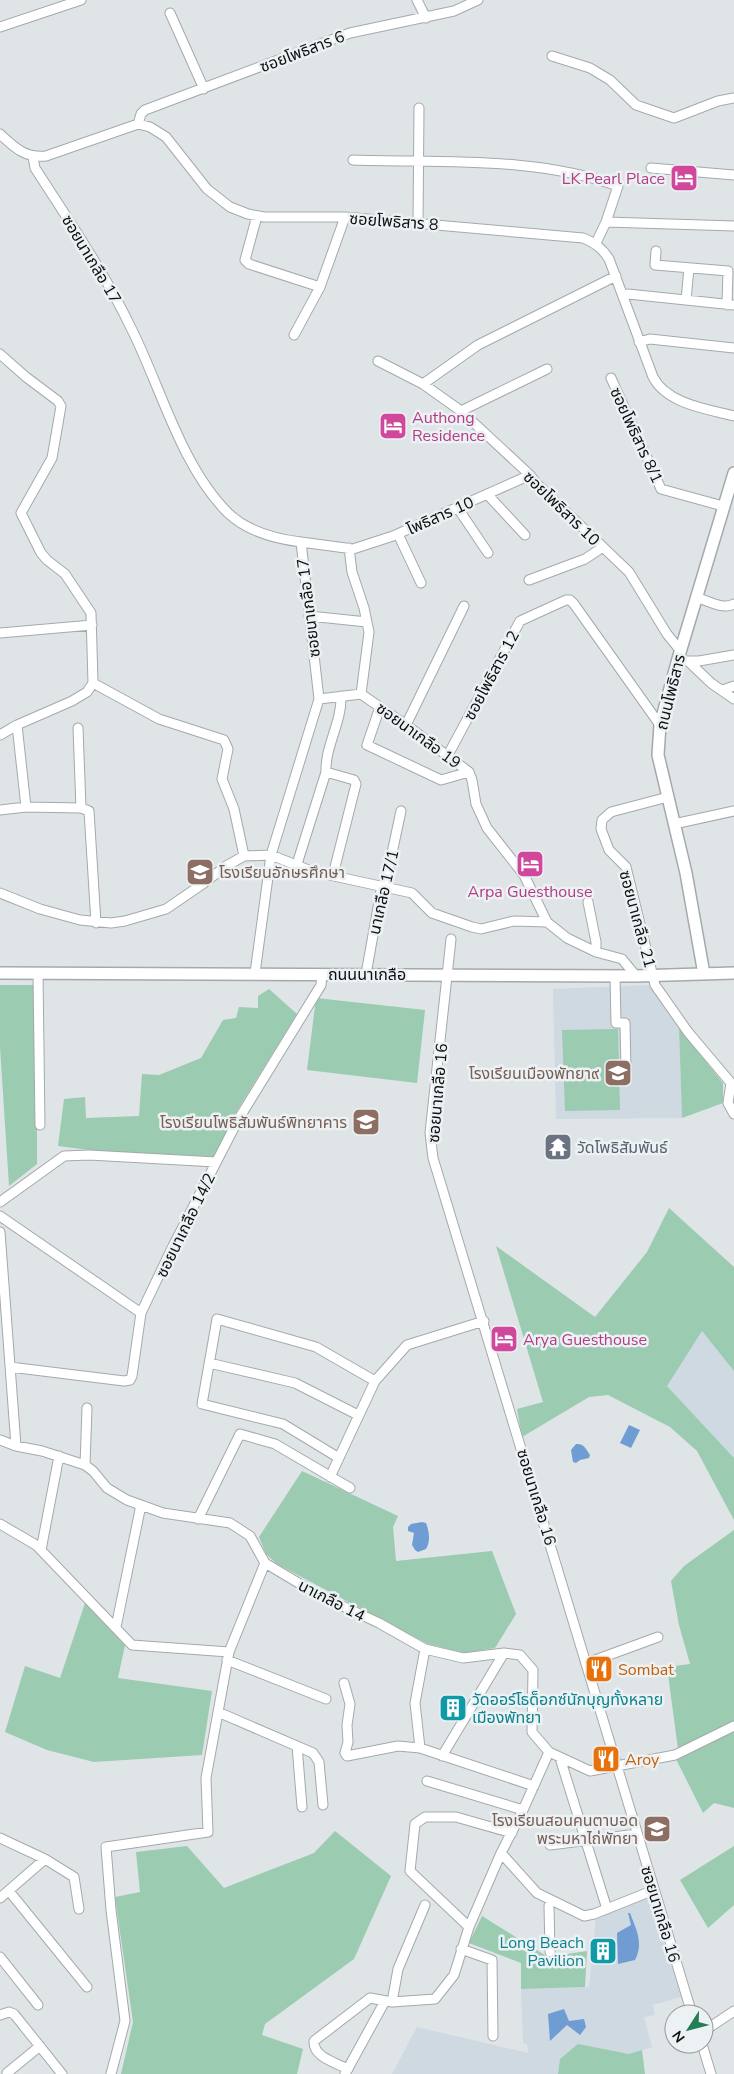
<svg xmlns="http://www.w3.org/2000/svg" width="734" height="2074" font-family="'Nunito Sans','Noto Sans Thai',sans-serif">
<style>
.built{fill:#ced9e2}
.green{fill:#9bcbb1}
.water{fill:#6f9dd3}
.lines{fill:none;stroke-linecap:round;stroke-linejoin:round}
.minor-casing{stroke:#a5a9ac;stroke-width:11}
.tertiary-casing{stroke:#a5a9ac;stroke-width:14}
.minor{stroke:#fff;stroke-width:9}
.tertiary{stroke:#fff;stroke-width:11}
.labels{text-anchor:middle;stroke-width:5;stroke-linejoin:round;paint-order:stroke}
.street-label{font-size:16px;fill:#0d0f10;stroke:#ecf1f4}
.hotel-label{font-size:16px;fill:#b23c85;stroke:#ecf1f4;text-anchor:start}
.education-label{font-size:16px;fill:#785e54;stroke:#ecf1f4;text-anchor:end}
.worship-label{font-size:16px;fill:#5b616d;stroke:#ecf1f4;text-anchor:start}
.food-label{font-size:16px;fill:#c56008;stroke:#ecf1f4;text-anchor:start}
.culture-label{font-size:16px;fill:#0d838f;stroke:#ecf1f4;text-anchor:start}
</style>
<rect width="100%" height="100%" fill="#dfe4e7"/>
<path class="built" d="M651 985 679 1028 682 1118 556 1119 553 989Z
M702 1331 734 1371V1458L667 1386Z
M649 1895 681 1997 653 2005 655 2015 644 2017 652 2047 630 2054 578 2045 560 2059 558 2074H392L417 2027 528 2053 527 2044 523 2043 521 1989 589 1987 596 1918Z"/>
<path class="green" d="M0 985H37V1164L9 1186 0 1047Z
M269 989 297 1014 233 1117 216 1157 128 1155 58 1146 64 1099 85 1097 86 1118 139 1116 142 1074 159 1075 201 1058 223 1020 236 1018 239 1007 258 1008V996Z
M316 998 425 1010 417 1083 307 1070Z
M679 1028 723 1083V1103L682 1118Z
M618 1029 620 1110 565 1111 562 1030Z
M669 1208 734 1267V1371L702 1331 667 1386 734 1458V1520L697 1451 670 1427 608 1395 589 1397 522 1437 517 1409 543 1402 496 1246 595 1317 647 1252Z
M302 1471 398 1516 393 1527 396 1561 492 1551 516 1614 495 1648 464 1653 428 1644 277 1564 266 1554 259 1537Z
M734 1530V1721L678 1749 667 1667 690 1664 679 1625 671 1581 684 1566Z
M85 1603 125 1645 118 1678 212 1691 202 1755 94 1762 47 1750 5 1732 25 1666 60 1678Z
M734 1731V1808L714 1803 703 1813 676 1759Z
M335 1831 391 1876 354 1959 265 2024 262 2035 303 2049 297 2074H121L133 2022 115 1897 140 1892 136 1852 187 1846 224 1888 314 1853Z
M734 1846V1905L708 1928 680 1880Z
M482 1916 548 1957 587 1951 585 1987 521 1989V1963L469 1943Z
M578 2044 629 2054 642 2050 645 2074H558L560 2059Z"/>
<path class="water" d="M629 1425 640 1430 631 1448 620 1443Z
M576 1444C584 1443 586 1449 590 1455L589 1458 580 1460 576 1463 573 1462 571 1450Z
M422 1522 426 1523C429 1531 431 1541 426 1549L418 1552 415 1550 412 1545 414 1533 408 1531V1527L411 1524Z
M628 1913H630C636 1929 644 1943 635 1960L618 1964 617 1933 631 1925Z
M564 2009 569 2021 584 2019 586 2027 580 2035 567 2025 550 2041 548 2014Z"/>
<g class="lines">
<defs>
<path id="minor" d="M417 0 426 18
M170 13 204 89
M0 27 81 0
M552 56 590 68 610 80 636 105 674 118 718 101 734 98
M138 124 141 114 145 110 350 33 454 11 478 0
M0 134C15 148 25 158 46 156L138 124 150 127 166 137 207 189 230 207 248 214 264 217H345L583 238C595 243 602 248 609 259L653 377C667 404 707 409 734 416
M33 157 35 168C69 221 105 273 132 330 161 388 181 466 228 513 247 531 276 539 301 542L319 699 271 855 255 973
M353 160C441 163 535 156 618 186L606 222 596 243
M651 168 734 175
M257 216 245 260 249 264 320 287
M606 222 734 226
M418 223 419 108
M656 251 655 265 728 271 727 305
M623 296 628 294 734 305
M686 300 689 268
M294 335 320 287 345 217
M639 342 650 339 734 348
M0 354 26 377 58 401 61 406 52 458 21 513 41 553 47 560 65 574 91 613 93 683 87 692 72 701 17 725 0 735
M378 361 423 384 461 411 530 475 536 483 629 572 667 634 680 650
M611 378 661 489 723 506
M423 384 478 345 616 276
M461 411 547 369
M487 494 525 535
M457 507 488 553
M398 534 421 583
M301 542 353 549 393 536 530 475
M349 548 352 572 364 608 369 632 361 694 406 725 469 772 472 780 476 804 487 828 524 875 547 922 567 938 596 952 622 959 636 976
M529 580 585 559 603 547
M696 597C708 601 723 610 734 604
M309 616 367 622
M0 633 92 625
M687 661H699L734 655
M689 662 711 683 734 699
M93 683 159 719 224 740 228 749 222 779 234 809 244 856
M723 690 734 686
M319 699 361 694
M380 707 367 745 441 780 469 772
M17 725 26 807
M406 725 464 606
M78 728 81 808
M448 755 520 621 566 600H570L574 604 660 725
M326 772 354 780 356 784 333 875
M668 797 611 812 602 820 601 829 609 850 626 867 655 985 688 1032 731 1083 728 1103 734 1114
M0 810 26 807 81 808 89 811 96 923
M674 824 734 811
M297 864 326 772C325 746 342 722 341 696
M0 893 40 909 80 920 111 923 125 921 166 909 204 883 226 866 244 856 271 855 311 871 412 893 432 913 472 927 481 929 514 921 547 922
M588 902 596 942V952
M451 939 430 1133 433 1158 692 2014
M38 973 40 1125
M366 974 382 885 386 881 401 811
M615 976 616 1023H625L626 1071
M0 1202 64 1156 89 1155 216 1162
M0 1216 141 1313
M0 1232 16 1446
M209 1363 295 1383 358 1415
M10 1367 124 1381 130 1380 132 1376 141 1313 173 1246 238 1120 321 985 322 974
M0 1440 16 1446 42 1451 85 1465 93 1471 107 1488 127 1500 163 1513 230 1523 250 1536 265 1563 317 1594 379 1623 425 1649 463 1658 504 1653 520 1655 533 1670 532 1732 549 1752 590 1771 675 1755 734 1726
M339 1458 283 1424 202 1404 217 1319 316 1347 375 1381
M85 1465 87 1408
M330 1477 375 1381 407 1345 484 1321
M198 1519 240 1434 275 1444 350 1488
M0 1524 36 1545 132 1645 229 1652
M41 1550 59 1456
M116 1627 141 1505
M227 1660 326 1699
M587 1663 658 1637
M344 1683 350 1704 347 1725 348 1742 345 1753 347 1756 398 1746 420 1748 534 1786
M218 1712 313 1753 319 1762 323 1805
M297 1746 302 1807
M420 1748 415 1703 425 1649
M442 1756 504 1653
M560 1758 607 1909
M427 1781 523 1810
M0 1838 45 1859 0 1898
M550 1845 637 1834
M501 1853 537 1893 584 1916 594 1914 654 1890
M45 1859 74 1877 79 1909
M9 1891 87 1987
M469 1927 410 1871 415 1824 425 1817H456L512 1833
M461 1949 492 1960 493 2036
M550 1952 549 1906 551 1900
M0 1957 38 2005
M392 2002 398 1969 425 1905
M0 2015 9 2012 14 2014 62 2074
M704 2031 734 2011
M702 2044 711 2074
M348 2069C336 2063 313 2057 314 2041L370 1998 392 2002 435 1999 454 1975 469 1927 501 1853 523 1810 549 1752
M7 2073 40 2046
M111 2074 125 2021 111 1910 106 1847 208 1832 206 1778 229 1652 265 1563
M345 2074 385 2001"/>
<path id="tertiary" d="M0 973 636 976 734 973
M704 974 686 873 658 755 660 725 678 659 734 473"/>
</defs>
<use href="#minor" class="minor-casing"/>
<use href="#tertiary" class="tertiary-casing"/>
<use href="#minor" class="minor"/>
<use href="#tertiary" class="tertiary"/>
</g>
<defs>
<symbol id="hotel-square" viewBox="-11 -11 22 22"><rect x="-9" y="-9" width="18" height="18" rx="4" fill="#d1479c" stroke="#ecf1f4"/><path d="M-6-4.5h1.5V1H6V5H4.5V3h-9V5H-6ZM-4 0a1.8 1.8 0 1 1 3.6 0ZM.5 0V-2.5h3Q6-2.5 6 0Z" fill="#fff"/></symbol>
<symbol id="school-square" viewBox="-11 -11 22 22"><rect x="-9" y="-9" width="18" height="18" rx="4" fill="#8d6e63" stroke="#ecf1f4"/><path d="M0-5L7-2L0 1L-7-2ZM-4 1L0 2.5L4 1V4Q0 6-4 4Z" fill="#fff"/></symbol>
<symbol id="temple-square" viewBox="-11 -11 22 22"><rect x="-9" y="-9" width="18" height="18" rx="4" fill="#6b7280" stroke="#ecf1f4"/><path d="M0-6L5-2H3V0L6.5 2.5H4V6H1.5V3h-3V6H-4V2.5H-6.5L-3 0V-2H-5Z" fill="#fff"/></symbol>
<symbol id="restaurant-square" viewBox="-11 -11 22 22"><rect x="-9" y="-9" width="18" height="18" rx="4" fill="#e8710a" stroke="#ecf1f4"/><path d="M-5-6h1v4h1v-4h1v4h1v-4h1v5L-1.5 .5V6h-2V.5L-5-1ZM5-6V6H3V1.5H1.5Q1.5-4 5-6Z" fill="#fff"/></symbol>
<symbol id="building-square" viewBox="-11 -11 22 22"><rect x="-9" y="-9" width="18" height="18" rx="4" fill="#0f9aa8" stroke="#ecf1f4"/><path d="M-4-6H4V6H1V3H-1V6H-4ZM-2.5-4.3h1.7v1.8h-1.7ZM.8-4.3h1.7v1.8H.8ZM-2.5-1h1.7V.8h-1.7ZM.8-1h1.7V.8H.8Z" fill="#fff"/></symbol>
</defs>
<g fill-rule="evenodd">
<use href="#hotel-square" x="668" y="162" width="32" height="32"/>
<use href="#hotel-square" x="377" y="410" width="32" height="32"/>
<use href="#hotel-square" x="514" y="848" width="32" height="32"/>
<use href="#school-square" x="184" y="856" width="32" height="32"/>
<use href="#school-square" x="602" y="1057" width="32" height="32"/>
<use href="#school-square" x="350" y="1106" width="32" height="32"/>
<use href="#temple-square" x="542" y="1131" width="32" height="32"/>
<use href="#hotel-square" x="488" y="1323" width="32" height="32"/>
<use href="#restaurant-square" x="583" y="1653" width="32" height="32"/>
<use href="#building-square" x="437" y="1692" width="32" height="32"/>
<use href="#restaurant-square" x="590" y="1743" width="32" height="32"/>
<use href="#school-square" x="641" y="1813" width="32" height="32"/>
<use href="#building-square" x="587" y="1935" width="32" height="32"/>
</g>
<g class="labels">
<g class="street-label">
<text transform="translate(302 51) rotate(-21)" y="6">ซอยโพธิสาร 6</text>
<text transform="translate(394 221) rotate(4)" y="6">ซอยโพธิสาร 8</text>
<text transform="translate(92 259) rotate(59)" y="6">ซอยนาเกลือ 17</text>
<text transform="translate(637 435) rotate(65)" y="6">ซอยโพธิสาร 8/1</text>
<text transform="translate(562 508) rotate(44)" y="6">ซอยโพธิสาร 10</text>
<text transform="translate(440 515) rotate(-24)" y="6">โพธิสาร 10</text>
<text transform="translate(308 608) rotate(-97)" y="6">ซอยนาเกลือ 17</text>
<text transform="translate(491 675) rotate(-62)" y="6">ซอยโพธิสาร 12</text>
<text transform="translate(670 692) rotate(-76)" y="6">ถนนโพธิสาร</text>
<text transform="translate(419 735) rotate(36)" y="6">ซอยนาเกลือ 19</text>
<text transform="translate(383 892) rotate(-77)" y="6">นาเกลือ 17/1</text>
<text transform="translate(638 919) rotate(75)" y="6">ซอยนาเกลือ 21</text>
<text x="367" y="980">ถนนนาเกลือ</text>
<text transform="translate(437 1093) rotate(-85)" y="6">ซอยนาเกลือ 16</text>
<text transform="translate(185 1225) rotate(-64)" y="6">ซอยนาเกลือ 14/2</text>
<text transform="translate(537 1497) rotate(73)" y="6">ซอยนาเกลือ 16</text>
<text transform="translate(332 1600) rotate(27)" y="6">นาเกลือ 14</text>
<text transform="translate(661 1914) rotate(73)" y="6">ซอยนาเกลือ 16</text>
</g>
<g class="hotel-label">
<text x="665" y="184" text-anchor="end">LK Pearl Place</text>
<text x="412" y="423">Authong<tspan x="412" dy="18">Residence</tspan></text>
<text x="530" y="897" text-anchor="middle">Arpa Guesthouse</text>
<text x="523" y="1345">Arya Guesthouse</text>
</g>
<g class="education-label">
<text x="219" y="878" text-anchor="start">โรงเรียนอักษรศึกษา</text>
<text x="599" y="1079">โรงเรียนเมืองพัทยา๙</text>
<text x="347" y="1128">โรงเรียนโพธิสัมพันธ์พิทยาคาร</text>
<text x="638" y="1826">โรงเรียนสอนคนตาบอด<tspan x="638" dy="18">พระมหาไถ่พัทยา</tspan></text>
</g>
<g class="worship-label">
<text x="577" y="1153">วัดโพธิสัมพันธ์</text>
</g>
<g class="food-label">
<text x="618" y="1675">Sombat</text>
<text x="625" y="1765">Aroy</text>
</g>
<g class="culture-label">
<text x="472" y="1705">วัดออร์โธด็อกซ์นักบุญทั้งหลาย<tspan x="472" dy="18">เมืองพัทยา</tspan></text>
<text x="584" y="1948" text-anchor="end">Long Beach<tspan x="584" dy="18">Pavilion</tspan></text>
</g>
</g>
<g transform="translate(689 2029) rotate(234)"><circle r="24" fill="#ecf1f4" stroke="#939799"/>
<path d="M0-4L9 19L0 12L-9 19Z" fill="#257e53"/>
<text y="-8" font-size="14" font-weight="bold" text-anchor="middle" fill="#0d0f10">N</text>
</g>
</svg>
